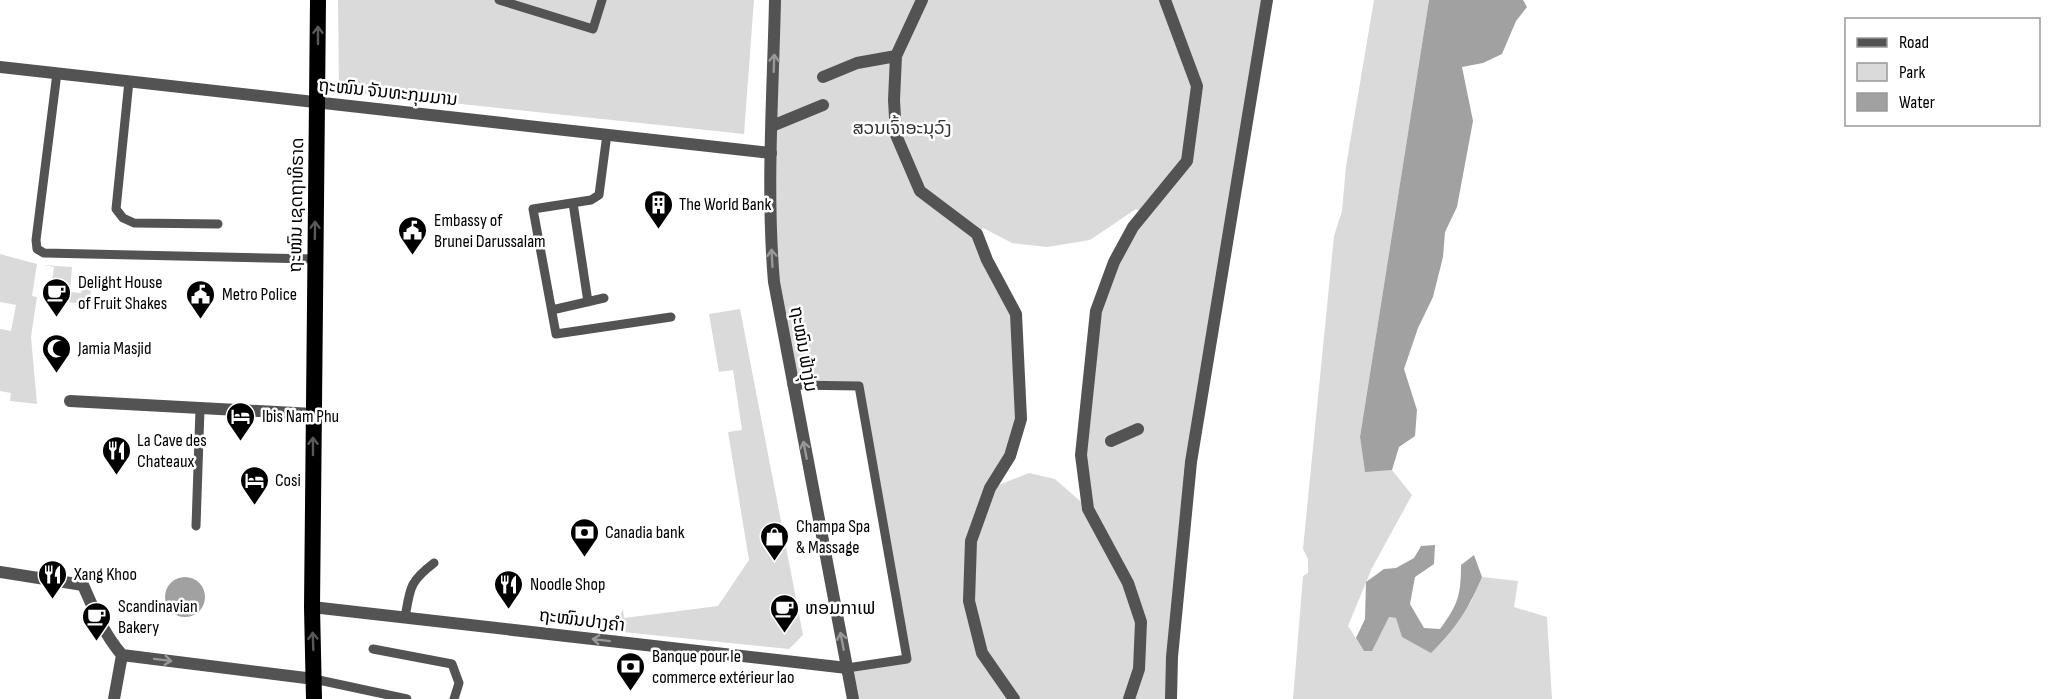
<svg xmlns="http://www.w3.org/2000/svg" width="2058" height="699" font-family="'Sofia Sans Condensed','Noto Sans Lao',sans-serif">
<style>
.green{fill:#dadada;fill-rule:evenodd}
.water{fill:#a1a1a1}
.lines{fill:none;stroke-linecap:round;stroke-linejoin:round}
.service{stroke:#535353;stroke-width:9}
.pedestrian{stroke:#535353;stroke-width:12}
.minor{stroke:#535353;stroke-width:12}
.tertiary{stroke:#535353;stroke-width:12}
.trunk{stroke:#000;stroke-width:16}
.oneway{stroke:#595959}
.oneway2{stroke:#989898}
.labels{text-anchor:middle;stroke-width:5;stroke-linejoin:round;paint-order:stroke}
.street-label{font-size:18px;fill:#000;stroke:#fff}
.park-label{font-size:18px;fill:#313131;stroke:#fff}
.poi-label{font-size:18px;fill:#000;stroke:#fff;text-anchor:start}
</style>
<rect width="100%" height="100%" fill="#fff"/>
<path class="green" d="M338 0H754L744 134 339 91Z
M775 0H1267L1191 462 1171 699H853L847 668 906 659 859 386 792 385 774 282ZM1136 209 1144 214 1096 311 1081 455 1088 508 1055 479 1029 473 991 488 1021 419 1016 314 977 234 983 228 1012 243 1047 247 1090 240Z
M1374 0H1429L1360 437 1365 471 1392 470 1412 495 1372 568 1348 626 1364 651 1389 617 1396 618 1431 652 1471 602 1482 577 1518 581 1514 607 1547 617 1552 699H1293L1303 576 1308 573V559L1303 549 1334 236 1342 211 1346 166Z
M0 254 37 264 32 296 37 297 31 337 37 404 10 401 11 393 0 391V329L11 331 16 305 0 302Z
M43 265 72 267 70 292 81 293 83 278 92 279 90 298H81V304L50 299 51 294 57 295 59 281 52 280 54 267Z
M740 309 803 635 789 649 613 631 623 609 624 618 718 606 749 560 728 432 742 430 733 370 719 372 709 314Z"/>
<path class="water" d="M1429 0H1523L1527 7 1516 21 1502 54 1483 63 1462 67 1473 121 1457 207 1445 232 1443 257 1433 297 1418 328 1404 369 1417 410 1415 436 1399 447 1392 470 1365 472 1360 437Z
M1435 545 1434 564 1415 577 1410 604 1424 628 1440 629C1458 605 1461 595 1461 565L1474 555 1482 577C1468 610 1456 628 1431 653L1402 637 1396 618 1389 617 1372 651H1364L1356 638 1365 619 1366 582 1384 569 1396 568 1414 558 1421 546Z
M165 597a20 20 0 1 1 40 0a20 20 0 1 1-40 0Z"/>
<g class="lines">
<path class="service" d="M499 0 593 29 602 0
M57 73 36 240 37 249 44 253 315 259
M129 81 116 209 123 218 134 223 218 224
M607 134 599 195 591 200 533 209 556 334 671 317
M573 203 588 302
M552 310 604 298
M792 385 859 386 907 659 847 668
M196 526 200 409
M405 618C410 588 409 582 434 563
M373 649 452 664 459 683 454 699
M314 679 407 699"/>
<path class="pedestrian" d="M922 0 896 56 894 100 896 135 920 191 977 234 987 260 1016 314 1021 419 1010 456 990 488 971 541 969 601 982 653 1014 699
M823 77 857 63 896 56
M772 126 823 105
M1111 441 1138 429
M1129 699 1139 669 1141 622 1128 583 1088 509 1081 455 1096 311 1114 262 1133 227 1187 161 1197 86 1165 0"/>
<path class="minor" d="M0 67 771 153
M70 401 313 414
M0 572 83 585C94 610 104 634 122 655L314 679
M312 607 847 668
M114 699 122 655"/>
<path class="tertiary" d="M775 0C773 94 766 189 774 282L853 699
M1171 699 1172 657 1191 462 1267 0"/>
<path class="trunk" d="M314 699 312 607 318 0"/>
</g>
<defs><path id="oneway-shaft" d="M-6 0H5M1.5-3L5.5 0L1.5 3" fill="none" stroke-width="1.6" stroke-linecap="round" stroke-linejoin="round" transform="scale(1.5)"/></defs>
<g class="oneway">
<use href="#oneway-shaft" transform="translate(318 35) rotate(-90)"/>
<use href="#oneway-shaft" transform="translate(315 230) rotate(-89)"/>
<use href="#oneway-shaft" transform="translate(313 446) rotate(-90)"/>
<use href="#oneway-shaft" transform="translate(313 641) rotate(-92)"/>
</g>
<g class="oneway2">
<use href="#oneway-shaft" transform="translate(774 63) rotate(-88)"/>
<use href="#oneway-shaft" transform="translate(772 258) rotate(-93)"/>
<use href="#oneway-shaft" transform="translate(805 450) rotate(-101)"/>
<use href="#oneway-shaft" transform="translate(601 640) rotate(-173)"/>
<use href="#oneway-shaft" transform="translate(842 641) rotate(-101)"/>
<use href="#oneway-shaft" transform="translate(163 660) rotate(7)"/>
</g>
<defs>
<symbol id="building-pin" viewBox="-11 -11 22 30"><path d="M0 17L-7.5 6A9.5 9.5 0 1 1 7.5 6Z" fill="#000" stroke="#fff"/><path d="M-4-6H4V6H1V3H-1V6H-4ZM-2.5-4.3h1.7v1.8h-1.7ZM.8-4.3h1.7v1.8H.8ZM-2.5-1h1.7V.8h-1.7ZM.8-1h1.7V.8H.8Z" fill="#fff"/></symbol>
<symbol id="civic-pin" viewBox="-11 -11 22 30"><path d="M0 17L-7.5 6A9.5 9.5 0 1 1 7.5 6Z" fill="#000" stroke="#fff"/><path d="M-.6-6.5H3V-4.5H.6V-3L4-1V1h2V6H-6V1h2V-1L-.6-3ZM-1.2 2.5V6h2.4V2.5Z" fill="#fff"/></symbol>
<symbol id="cafe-pin" viewBox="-11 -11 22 30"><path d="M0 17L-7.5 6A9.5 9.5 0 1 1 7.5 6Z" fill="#000" stroke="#fff"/><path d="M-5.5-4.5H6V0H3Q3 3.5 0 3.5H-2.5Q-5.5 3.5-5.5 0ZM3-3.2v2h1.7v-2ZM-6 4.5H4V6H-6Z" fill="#fff"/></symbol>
<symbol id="mosque-pin" viewBox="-11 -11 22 30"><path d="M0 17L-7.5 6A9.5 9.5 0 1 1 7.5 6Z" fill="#000" stroke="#fff"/><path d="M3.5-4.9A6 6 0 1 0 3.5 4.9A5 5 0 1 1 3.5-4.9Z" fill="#fff"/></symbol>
<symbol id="hotel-pin" viewBox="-11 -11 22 30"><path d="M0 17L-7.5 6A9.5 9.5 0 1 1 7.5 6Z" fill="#000" stroke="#fff"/><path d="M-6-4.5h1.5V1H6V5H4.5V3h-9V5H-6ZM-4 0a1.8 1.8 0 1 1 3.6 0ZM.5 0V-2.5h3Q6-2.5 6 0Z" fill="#fff"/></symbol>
<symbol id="restaurant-pin" viewBox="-11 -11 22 30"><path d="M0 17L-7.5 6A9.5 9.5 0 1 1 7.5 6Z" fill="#000" stroke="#fff"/><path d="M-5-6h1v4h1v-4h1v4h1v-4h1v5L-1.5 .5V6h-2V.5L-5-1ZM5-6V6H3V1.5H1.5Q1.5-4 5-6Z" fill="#fff"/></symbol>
<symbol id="bank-pin" viewBox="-11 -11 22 30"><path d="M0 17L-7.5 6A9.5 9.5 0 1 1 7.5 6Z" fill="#000" stroke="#fff"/><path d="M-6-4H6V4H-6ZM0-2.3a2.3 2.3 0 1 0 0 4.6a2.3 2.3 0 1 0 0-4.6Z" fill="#fff"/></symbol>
<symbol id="shop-pin" viewBox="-11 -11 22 30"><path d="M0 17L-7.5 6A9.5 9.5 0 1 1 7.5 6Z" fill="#000" stroke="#fff"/><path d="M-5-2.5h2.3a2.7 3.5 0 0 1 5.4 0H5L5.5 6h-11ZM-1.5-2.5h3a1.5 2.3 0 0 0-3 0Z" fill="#fff"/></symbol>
</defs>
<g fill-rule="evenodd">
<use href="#building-pin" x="642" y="188" width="33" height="45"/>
<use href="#civic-pin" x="396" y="214" width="33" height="45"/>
<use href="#cafe-pin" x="40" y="276" width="33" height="45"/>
<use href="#civic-pin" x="184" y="278" width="33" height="45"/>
<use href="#mosque-pin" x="40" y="332" width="33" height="45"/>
<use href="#hotel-pin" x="224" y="400" width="33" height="45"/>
<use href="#restaurant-pin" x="100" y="434" width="33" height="45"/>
<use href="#hotel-pin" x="238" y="464" width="33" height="45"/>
<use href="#bank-pin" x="568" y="516" width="33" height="45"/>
<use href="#shop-pin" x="758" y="520" width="33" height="45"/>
<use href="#restaurant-pin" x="36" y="558" width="33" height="45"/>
<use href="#restaurant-pin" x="492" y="568" width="33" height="45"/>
<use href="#cafe-pin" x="768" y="592" width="33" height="45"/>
<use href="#cafe-pin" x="80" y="600" width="33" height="45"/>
<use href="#bank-pin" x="614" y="650" width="33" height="45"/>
</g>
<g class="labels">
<g class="street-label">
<text transform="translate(388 92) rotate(6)" y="6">ຖະໜົນ ຈັນທະກຸມມານ</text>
<text transform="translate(296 205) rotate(-89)" y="6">ຖະໜົນ ເຊດຖາທິຣາດ</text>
<text transform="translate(804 349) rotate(80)" y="6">ຖະໝົນ ຟ້າງຸ່ມ</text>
<text transform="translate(582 620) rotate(7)" y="6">ຖະໜົນປາງຄໍາ</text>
</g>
<g class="park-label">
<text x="902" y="134">ສວນເຈົ້າອະນຸວົງ</text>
</g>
<g class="poi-label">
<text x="679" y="210">The World Bank</text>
<text x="434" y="226">Embassy of<tspan x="434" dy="21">Brunei Darussalam</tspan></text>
<text x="78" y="288">Delight House<tspan x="78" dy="21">of Fruit Shakes</tspan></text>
<text x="222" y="300">Metro Police</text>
<text x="78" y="354">Jamia Masjid</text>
<text x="262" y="422">Ibis Nam Phu</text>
<text x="137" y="446">La Cave des<tspan x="137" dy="21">Chateaux</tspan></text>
<text x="275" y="486">Cosi</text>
<text x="796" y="532">Champa Spa<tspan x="796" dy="21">&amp; Massage</tspan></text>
<text x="605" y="538">Canadia bank</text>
<text x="74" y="580">Xang Khoo</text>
<text x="530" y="590">Noodle Shop</text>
<text x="118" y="612">Scandinavian<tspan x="118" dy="21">Bakery</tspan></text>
<text x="805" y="614">ຫອມກາເຟ</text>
<text x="652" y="662">Banque pour le<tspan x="652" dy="21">commerce extérieur lao</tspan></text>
</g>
</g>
<rect x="1845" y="18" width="195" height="108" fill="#ffffff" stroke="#999999" stroke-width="1.5"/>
<rect x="1857" y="38" width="30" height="9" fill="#535353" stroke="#999999" stroke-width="1.5"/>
<text x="1899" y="48" font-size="18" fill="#000000">Road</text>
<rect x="1857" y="63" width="30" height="18" fill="#dadada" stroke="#999999" stroke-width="1.5"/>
<text x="1899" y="78" font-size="18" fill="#000000">Park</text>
<rect x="1857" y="93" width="30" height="18" fill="#a1a1a1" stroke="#999999" stroke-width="1.5"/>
<text x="1899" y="108" font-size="18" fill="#000000">Water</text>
</svg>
